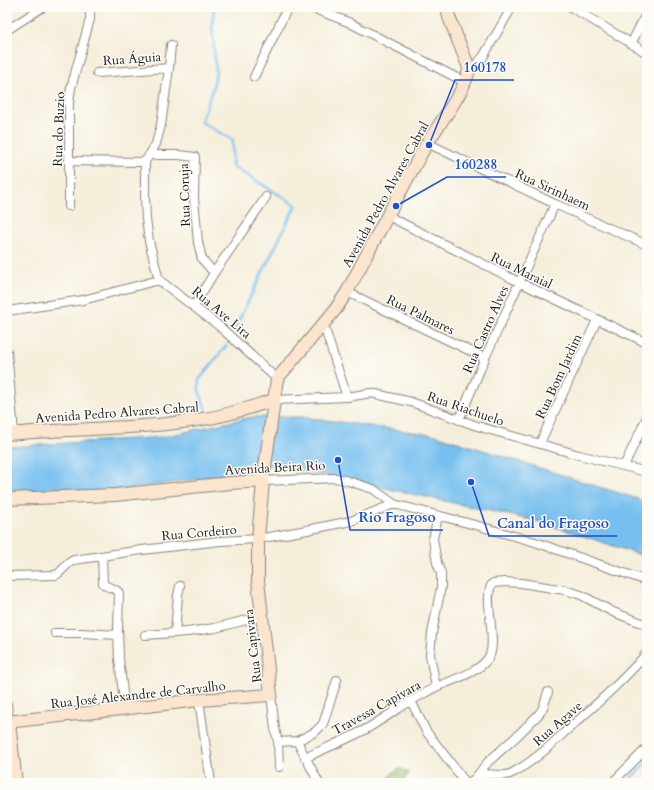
<svg xmlns="http://www.w3.org/2000/svg" width="654" height="790" font-family="Cardo,serif">
<style>
.forest{fill:url(#forest-crowns);stroke:#52643f}
.water{fill:#76bfef;stroke:#496e86}
.lines{fill:none;stroke-linecap:round;stroke-linejoin:round}
.stream{stroke:#76bfef;stroke-width:2.5}
.street-casing{stroke:#88857b;stroke-width:10}
.secondary-casing{stroke:#88857b;stroke-width:14}
.street{stroke:#fff;stroke-width:8}
.secondary{stroke:#fbe5cf;stroke-width:12}
.labels{text-anchor:middle;stroke-width:3;stroke-linejoin:round;paint-order:stroke}
.street-label{font-size:13px;fill:#1c1c1c;stroke:#fdfcf7}
.leader{fill:none;stroke:#1d4ed8;stroke-width:1.5}
.callout-dot{fill:#1d4ed8;stroke:#fdfcf7;stroke-width:1.5}
.callout-label{font-size:14px;text-anchor:middle;font-weight:bold;fill:#1d4ed8;stroke:#fdfcf7;stroke-width:3;stroke-linejoin:round;paint-order:stroke}
</style>
<defs>
<pattern id="forest-crowns" width="20" height="18" patternUnits="userSpaceOnUse"><rect width="20" height="18" fill="#89ac62"/><path d="M2 6a3 3 0 1 1 6 0M12 15a3 3 0 1 1 6 0" fill="none" stroke="#6f8b50"/></pattern>
</defs>
<rect width="100%" height="100%" fill="#fdfcf7"/>
<filter id="ink" filterUnits="userSpaceOnUse"><feTurbulence type="fractalNoise" baseFrequency=".025" numOctaves="2"/><feDisplacementMap in="SourceGraphic" scale="8" xChannelSelector="R" yChannelSelector="G"/><feConvolveMatrix kernelMatrix="1 2 1 2 8 2 1 2 1" color-interpolation-filters="sRGB"/></filter>
<filter id="wash" filterUnits="userSpaceOnUse"><feTurbulence type="fractalNoise" baseFrequency=".012" numOctaves="4" result="noise"/><feDisplacementMap in="SourceGraphic" scale="16" xChannelSelector="R" yChannelSelector="G"/><feGaussianBlur stdDeviation="0.9" result="paint"/><feColorMatrix in="noise" values="0 0 0 0 0 0 0 0 0 0 0 0 0 0 0 0 0 1.4 0 .05"/><feComposite in="paint" operator="in"/></filter>
<g filter="url(#wash)">
<rect width="100%" height="100%" fill="#f5eeda"/>
<path class="forest" d="M401 768 409 773 404 781 406 783H385L392 773Z"/>
<path class="water" d="M252 417H303L435 435 647 502V557L541 522 330 476 271 465 219 476 92 494 7 492V447L163 437Z"/>
<g class="lines">
<path class="stream" d="M214 7 212 25 216 72 213 88 201 122 233 140 232 166 296 205 234 330
M207 412 199 391V380L226 346
M626 783 647 762"/>
</g>
</g>
<g filter="url(#ink)">
<g class="lines">
<defs>
<path id="street" d="M310 7 348 22 465 82
M571 7 647 53
M7 30 43 7
M631 44 647 12
M171 45 169 68 161 125 156 144 145 162V196L146 219 149 241 159 280 219 326 277 379
M97 73 169 68
M469 73 483 57 512 7
M254 77 288 7
M427 143 555 204 647 245
M149 155H179L195 157 194 198 198 242 202 259 214 273
M69 161 145 162
M69 206V102L71 88 90 19V7
M388 216 519 282 647 343
M347 292 485 358
M194 306 214 273 266 197
M7 311 83 300 159 280
M323 323 347 397
M7 351 14 433
M274 400 347 397 371 393 411 402 477 426 579 455 647 472
M459 420 485 358 555 204
M540 443 597 320
M624 466 647 417
M263 481 336 478 348 481 373 489 394 504 479 526 535 542 647 581
M102 556 103 583C107 589 116 587 119 593L118 629 119 659 125 709
M7 576 56 575C63 571 66 563 74 560L142 550 220 541 258 539 307 530 351 521 394 504
M55 633H82L118 635
M175 633 178 595 180 586
M145 635 187 632 215 628 262 616
M436 687 430 655 432 633 441 587V573L437 563 433 539 438 516
M271 695 275 729 278 742 297 741 319 783
M199 700 211 783
M411 701 426 731 466 783
M7 704 9 722
M297 741 315 732 323 724 337 680
M278 742 279 767
M305 758C326 748 348 739 368 728 383 719 397 709 412 700 420 696 428 691 436 687 452 680 482 672 490 655 497 637 482 593 493 583L505 582 521 583 565 590 581 595 613 612 647 625
M476 777 488 762 518 735 539 714 543 708 548 692
M469 783C473 780 477 776 482 775 493 772 503 779 514 772 534 761 551 745 567 730 595 706 623 681 647 653
M612 783 647 748"/>
<path id="secondary" d="M7 434C72 428 138 430 203 419 227 416 251 407 274 400
M7 499 115 495 230 483 263 481
M7 722 199 700 271 695 258 581V539L263 481 277 379 335 310 347 292C373 243 399 193 426 145 437 126 468 88 469 68L449 17 447 7
M9 722 16 783"/>
</defs>
<use href="#street" class="street-casing"/>
<use href="#secondary" class="secondary-casing"/>
<use href="#street" class="street"/>
<use href="#secondary" class="secondary"/>
</g>
</g>
<g class="labels">
<g class="street-label">
<text transform="translate(132 58) rotate(-4)" y="5">Rua Águia</text>
<text transform="translate(58 129) rotate(-88)" y="5">Rua do Buzio</text>
<text transform="translate(553 189) rotate(25)" y="5">Rua Sirinhaem</text>
<text transform="translate(385 194) rotate(-61)" y="5">Avenida Pedro Alvares Cabral</text>
<text transform="translate(184 195) rotate(-92)" y="5">Rua Coruja</text>
<text transform="translate(522 270) rotate(26)" y="5">Rua Maraial</text>
<text transform="translate(222 312) rotate(40)" y="5">Rua Ave Lira</text>
<text transform="translate(421 314) rotate(26)" y="5">Rua Palmares</text>
<text transform="translate(485 329) rotate(-66)" y="5">Rua Castro Alves</text>
<text transform="translate(558 376) rotate(-65)" y="5">Rua Bom Jardim</text>
<text transform="translate(466 408) rotate(19)" y="5">Rua Riachuelo</text>
<text transform="translate(117 412) rotate(-4)" y="5">Avenida Pedro Alvares Cabral</text>
<text transform="translate(275 467) rotate(-3)" y="5">Avenida Beira Rio</text>
<text transform="translate(199 532) rotate(-5)" y="5">Rua Cordeiro</text>
<text transform="translate(252 646) rotate(-97)" y="5">Rua Capivara</text>
<text transform="translate(138 694) rotate(-6)" y="5">Rua José Alexandre de Carvalho</text>
<text transform="translate(376 707) rotate(-29)" y="5">Travessa Capivara</text>
<text transform="translate(557 723) rotate(-41)" y="5">Rua Agave</text>
</g>
</g>
<path class="leader" d="M429 145L455 80H514M396 206L447 177H506M338 460L350 530H443M471 482L489 536H617"/>
<g class="callout-dot">
<circle cx="429" cy="145" r="4"/>
<circle cx="396" cy="206" r="4"/>
<circle cx="338" cy="460" r="4"/>
<circle cx="471" cy="482" r="4"/>
</g>
<g class="callout-label">
<text x="485" y="72">160178</text>
<text x="476" y="169">160288</text>
<text x="397" y="522">Rio Fragoso</text>
<text x="553" y="528">Canal do Fragoso</text>
</g>
<rect width="654" height="790" fill="none" stroke="#fdfcf7" stroke-width="24"/>
</svg>
